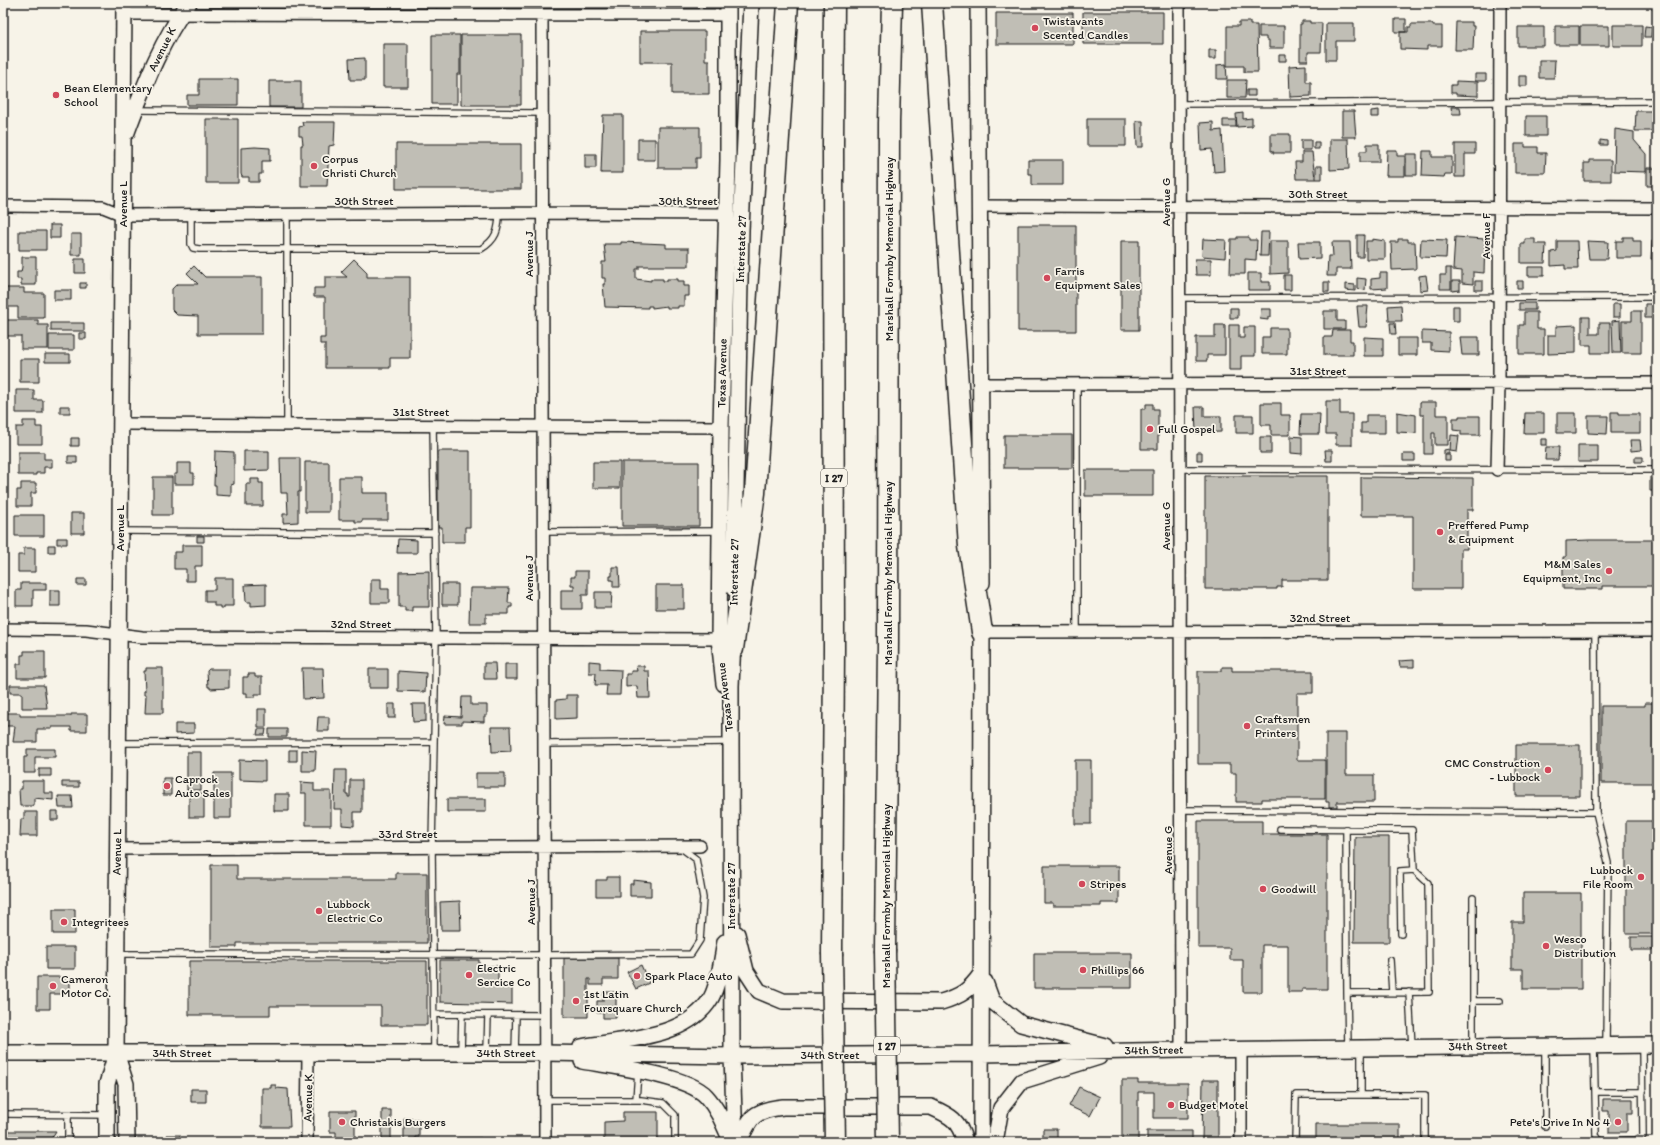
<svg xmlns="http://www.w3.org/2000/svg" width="1660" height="1145" font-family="Itim,sans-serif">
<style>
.building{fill:#c0beb5;stroke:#1c1c1c}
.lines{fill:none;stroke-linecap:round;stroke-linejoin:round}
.lane-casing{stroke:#1c1c1c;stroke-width:8}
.street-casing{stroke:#1c1c1c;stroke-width:14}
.secondary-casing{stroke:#1c1c1c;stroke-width:18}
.highway-casing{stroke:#1c1c1c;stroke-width:23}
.lane{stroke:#f7f3e8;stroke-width:5.5}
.street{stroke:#f7f3e8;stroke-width:11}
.secondary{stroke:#f7f3e8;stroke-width:15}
.highway{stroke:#f7f3e8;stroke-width:20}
.highway-bridge-casing{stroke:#1c1c1c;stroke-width:23;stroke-linecap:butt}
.highway-bridge{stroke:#f7f3e8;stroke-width:20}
.poi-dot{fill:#d1495b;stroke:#f7f3e8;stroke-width:1.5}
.labels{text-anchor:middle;stroke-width:3.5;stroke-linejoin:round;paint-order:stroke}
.shield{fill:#f7f3e8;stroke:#5e5c59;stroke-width:1}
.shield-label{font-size:11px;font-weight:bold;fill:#1c1c1c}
.poi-label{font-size:12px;fill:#1c1c1c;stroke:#f7f3e8;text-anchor:start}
.street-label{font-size:12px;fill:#1c1c1c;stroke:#f7f3e8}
</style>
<rect width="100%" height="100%" fill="#f7f3e8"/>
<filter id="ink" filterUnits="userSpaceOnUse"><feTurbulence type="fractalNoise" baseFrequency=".025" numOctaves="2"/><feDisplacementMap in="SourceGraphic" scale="8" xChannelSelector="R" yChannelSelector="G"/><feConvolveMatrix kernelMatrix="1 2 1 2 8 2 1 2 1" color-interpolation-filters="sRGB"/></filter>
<g filter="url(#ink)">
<path class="building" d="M1083 12H1163V44H1083Z
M996 13H1073V44H996Z
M1395 19H1406V32H1395Z
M1302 21H1310V23H1322L1321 52H1308V61H1300V24H1302Z
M1239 22H1250V25H1257L1258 72H1244V66H1227V26H1239Z
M1456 22H1472V26H1474L1473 50H1455Z
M1326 23H1354V41H1336V60H1326Z
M1411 24H1433V26H1442V46H1427V50L1400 49V32H1408V27H1411Z
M1613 25H1642V46H1613Z
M1259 26H1284V48H1269V40H1266V37H1259Z
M1555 26H1579V45H1555Z
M1580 26H1609V46H1580Z
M1645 26 1652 27 1651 37H1644Z
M1518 27H1544V46H1518Z
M640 31H705V60H709V94H672V62H640Z
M432 35H460V74H457V104H432Z
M461 35H521V105H461Z
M383 44H408V87H383Z
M1209 50H1216V59H1209Z
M1279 55H1286V61H1279Z
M365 58V80H350L349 59Z
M1539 60H1555L1554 78H1539Z
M1226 64 1227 79H1217V65Z
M1306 65V82H1311V96L1290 97 1289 66Z
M1654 73H1657V81H1654Z
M1475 74H1486V81H1475Z
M1519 76H1527V86H1519Z
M199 79H238V105H187V95H199Z
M1227 80H1246L1245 98H1227Z
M269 81H301V107H269Z
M1456 81 1478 82V96L1456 95V93H1451V85H1456Z
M1247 90H1255V96H1247Z
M1451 107H1460L1461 114H1452Z
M1379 110V117H1371V111Z
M1342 111H1354L1356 137H1342Z
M1636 111H1657V131H1635Z
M1243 113V119L1252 118V126L1237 127 1236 114Z
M603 115H623V173H601Z
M1526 116H1546V136H1526Z
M206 119H238V183H206Z
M1087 119H1126V146H1087Z
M1223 120H1236V127H1223Z
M1136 121H1143V147H1137Z
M302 122H335L334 145 329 146 327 186H301V145H303L302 136H299V127L303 126Z
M1213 122V131L1222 130 1224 171 1214 172 1212 149 1201 150 1200 123Z
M658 127H700V158H696V168H658Z
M1615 129 1634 132V140L1646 154V172L1614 171Z
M1271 134H1290V153H1273V151H1271Z
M638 139H655V160H638Z
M1330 139H1348L1349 169 1330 170Z
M1301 140H1311V150H1301Z
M1600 140 1607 141V145H1600Z
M1314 142H1319V149H1314Z
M396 144H521V189H396Z
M1367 144H1379V162H1360V151H1367Z
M1455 144H1475V154H1465V177H1455Z
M1515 144H1525V147H1538V153H1546L1545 173H1515Z
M255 147 270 148V161H262V174H259V182H249V177H242L241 174V148Z
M1387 150H1397V156H1405V176H1386Z
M1423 151H1432V157H1452V174H1445L1444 177 1422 176Z
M1302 152H1312L1315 179H1296L1295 162H1302Z
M585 154H596V168H585Z
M1406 154H1417V175H1406Z
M1028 160H1063V185H1032V174H1028Z
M1590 160H1611V181H1584V163H1590Z
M1316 166H1322V179H1316Z
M1647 168H1657V186H1647Z
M50 225H60V238H50Z
M1018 225H1076V331H1018Z
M19 231H46V250H19Z
M1261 232H1269L1268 256H1260Z
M71 234H81V255H71Z
M1357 235H1364L1363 257H1357Z
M1237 237H1249V240H1257L1256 260 1245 259V274H1230L1231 239H1237Z
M1455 237 1485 239 1484 273 1473 272V284L1462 283V271L1453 270Z
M1623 237H1633V241H1641V258H1616V241H1623Z
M1203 239 1226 240 1225 258 1202 256Z
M1372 239 1385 241V259H1366V241H1372Z
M1398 239H1408V242H1415L1416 269 1392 270 1391 242H1398Z
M1421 239 1447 240 1446 258 1420 257Z
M1525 239H1535V244H1546L1545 263H1521V244H1525Z
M1121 241H1139V330H1121Z
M1270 241H1288V273L1270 274Z
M1557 241H1577L1578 269H1565V265L1551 266V252L1557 251Z
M1587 241 1608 242 1607 259H1589Z
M1652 241H1657V259H1651Z
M621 242 666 244V248H689V266H639V269H636V279L651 281V279H663V281H667V279H678V281H684V286H689V296H684V306H678V308H667V306L652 308V306H648V308L605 307 603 284H605V278H602V262H606L604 244H621Z
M1298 242H1320V258L1299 259Z
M1332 242H1350L1351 269H1336V276H1327L1328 256H1333Z
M22 257H36V285H21V279H17V272H21L22 267Z
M75 259H85V273H75Z
M354 259 367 272V277H410V358H390V368H325V344H320V338H325V297H314V288H325V277H347L341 272Z
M1195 259H1211V275H1196Z
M194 266 205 277H262V334H198V316L177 315 172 310V289L177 284H198L187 273Z
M1528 267H1544V276H1528Z
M1446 268H1451V289H1440V275H1446Z
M1248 273H1261V282H1270V290H1248Z
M1380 273H1387V288L1371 289V279L1380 278Z
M1284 275H1291V290H1284Z
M1426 275 1428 290 1420 291 1419 276Z
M1357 278 1366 279 1365 290 1357 289Z
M1452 281H1460V290L1452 291Z
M1475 281H1483V290H1475Z
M1517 281H1523V288H1517Z
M1324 282H1329V292H1324Z
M80 283H86V288H80Z
M1345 284 1355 285V291L1345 290Z
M3 288H24V293H44V318H18V307H3Z
M54 290H71V300H54Z
M1519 303H1535V310H1519Z
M1613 304H1620V317H1613Z
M1645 304H1654L1653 318H1645Z
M1401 305 1402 321H1389L1388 306Z
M1357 306H1368L1366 327H1359Z
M1453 306H1459V321H1453Z
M1230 308H1238V318H1230Z
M1261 309H1271V317H1268V320L1260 319Z
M1324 311H1337V321H1345V329H1324Z
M1632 311H1641V353H1622V321H1632Z
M1524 312H1537V329H1544V354H1519V325H1524Z
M1582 317H1590V334H1599V323H1610V353H1591V345H1582Z
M5 320H38V325H48V349H21V336H5Z
M1620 320 1621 353H1613L1612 321Z
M51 323H84V331H51Z
M1390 323H1395L1396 334H1391Z
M1215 325H1225V355H1207V361H1196V337H1215Z
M1229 325H1239V338H1244V327H1255V356H1241V370H1229Z
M1576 325V353L1548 354V335H1556V326Z
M1657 327V353H1656Z
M1270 328H1287V354H1262V337H1270Z
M1333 330H1350V341H1353V355H1324V337H1332Z
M1422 331 1449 332V351L1431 350V343H1422Z
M79 333H86V339H79Z
M49 335H74V350H49Z
M1364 337 1383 338V356H1364Z
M1460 337H1479V355H1462Z
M1398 338H1417V355H1398Z
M45 354H70V362H45Z
M20 359H39V382H20Z
M16 390H34V400H43V413H16Z
M1326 401H1340V414H1352V445H1336V434H1326Z
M1420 402H1436V415H1448V445H1435V433H1432V454H1424V415H1420Z
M1261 403H1281V415H1290V435H1271V425H1261Z
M1146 404H1153V409H1158V449H1141V409H1146Z
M60 406H70V413H60Z
M1195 407H1204V416H1221V432L1196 433Z
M1397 412 1416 415V433L1397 432Z
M1611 412H1619V414H1640V433H1611Z
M1525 413H1544V433H1524Z
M1557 413H1576V433H1557Z
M1656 413 1657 433H1654V415H1656Z
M1301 414H1320L1319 434H1300Z
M1236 415H1253V433H1236Z
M1366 415H1385V433H1361V423H1366Z
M1459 416H1480V435H1461V431L1453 430V418H1459Z
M1588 416H1608L1607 434 1588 433Z
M23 421H36V427H42V444H16V427H23Z
M1004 435H1072V468H1004Z
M1451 435 1459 436 1457 452 1450 451Z
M1291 436 1302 437V454L1291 453Z
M1260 437H1271V453H1260Z
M71 438H79V446H71Z
M1541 439H1547V445H1541Z
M1630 440H1640L1641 450 1631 451Z
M1578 445H1598V462H1578Z
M1546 447H1559L1558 460H1545Z
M1449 449V454H1444V450Z
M1325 450H1332V461H1326Z
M215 451 234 452V484L231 485V496L216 495V485H214Z
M244 451H269V470L244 471Z
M438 451H470V527H465V542H442V527H438Z
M18 452H44V459H52V467H44V473H36V475H18Z
M1197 452H1202V460H1197Z
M1403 454H1415V461H1403Z
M1445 455H1450V461H1445Z
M68 456H77V463H68Z
M1635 457H1643V462H1635Z
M280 458H300V492H298V522L283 523V514H288L287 493H281Z
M305 462H329V512H305Z
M593 462H620V488H593Z
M622 462H699V526H622Z
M177 463H191V473H194V484H174V474H177Z
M1085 470H1153V496H1085Z
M1205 476H1328V580H1282V587H1277V589H1205Z
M153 477H172V515H153Z
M339 477H362V493H388V520H362V522H355V520H339Z
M1361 477 1473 478V510H1467V549H1461V589H1413V516H1361Z
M1650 477H1657V491H1650Z
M251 479H259V483H263V506H246V484H251Z
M21 483H36V493H31V506H17V490H21Z
M71 513H84V533H71Z
M15 515H44V536H15Z
M197 536H204V542H197Z
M57 538H67V544H57Z
M398 539 417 540V553H397Z
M1589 540H1654V586H1602V589H1563V557H1566V541Z
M48 545H55V552H48Z
M182 545H202V566H195V581H186V569H174V552H182Z
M24 548H35V572H18V555H24Z
M612 567H619L620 587H613V580H610V576H612Z
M429 571V607H412V611H405V607H399V572Z
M575 571H588V595H582V609H561V590H574V585H571V577H575Z
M215 578H233V606H224V608H220V606H214V602H205V590H215Z
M77 579H86V585H77Z
M371 579H381V589H389V603H371Z
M21 583H46V590H33V606H16V590H21Z
M266 584V605L251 606V602H246L245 585Z
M442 584H458V605H442Z
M656 585H684V609H656Z
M470 588H509L508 603H512V607H509V614H486V623H469Z
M50 590H60V606H50Z
M595 592H612L611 608H595Z
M24 651H45V678H17V664H21V655H24Z
M1414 660V667H1400L1399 661Z
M589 661 600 662V669L621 670 620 695H606L607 685H595L596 673H589Z
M484 663H495L496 679H484Z
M505 664H517V679H505Z
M636 666H644V671H649L650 698H638L637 686 626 687V674H631V671H637Z
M1222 667H1232V671H1313V693H1297V760H1325V799H1262V802H1236V773H1230V764H1198V671H1222Z
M146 668H163V713H145L146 695H144V691H145L144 671H146Z
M302 668H323L324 698 303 699Z
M209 669H229V688L210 689V687H208L207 671Z
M369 669H388V688H369Z
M398 671 426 673 425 692 398 691Z
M248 674H255V677H262V694H255V697H247V693H243V677H248Z
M10 685H44L47 708H22V693H10Z
M566 695H577V718L556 719V700L566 699Z
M462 697H471V705H487V716H484V722L462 721V724H444L445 716 461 717Z
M1645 703H1657V783H1601V706H1645Z
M388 704H395V718H388Z
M412 704H426V721L413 722Z
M258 709H266V727H258Z
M4 713H20V716H71V714H87V731H71V727H52V729H37V742H13L15 726H4Z
M318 717H329V731H317Z
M175 724H194V733L175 734Z
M491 727H510L511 751 492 752Z
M258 729H266L265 735H257Z
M269 729H287V737H269Z
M1326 733H1346V775H1374V802H1337V807H1329V802H1326Z
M1516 745H1580V796H1516Z
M27 749H55V757H35V773H24V757H27Z
M289 750H297V761H289Z
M302 750 316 751 315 771H302Z
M187 752H201V790H187Z
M239 760 265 761V781L239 780Z
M1075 760H1091V824H1075Z
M39 769H51V776H39Z
M335 770H346V794H348V797H350V780H362V812H354V826L342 825V809H334Z
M214 773H231V818H214Z
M476 773H505V787H476Z
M163 778H171V795H163Z
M22 781H44V793H53V800L34 798V806H20L19 789H22Z
M62 782H79V787H62Z
M301 782 314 783V791H331V825H306V793H301Z
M189 793H204V817H189Z
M274 794H289V811H274Z
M58 796H72L73 808H59Z
M447 799H486V812H447Z
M51 811H58V820H51Z
M24 812H37V836H20L21 819H24Z
M1198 821H1262V834H1327V989H1302V992H1288V945H1262V992H1243V960H1230V948H1198Z
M1626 821H1657V934H1626Z
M1355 837H1389V942H1354Z
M211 865H237V879H396V873H427V943H237V947H211Z
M1044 866H1119V903H1101V906H1053V903H1044Z
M607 877H619V896H596V880H607Z
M633 880 651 882V896H630V884H633Z
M1523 893H1581V989H1523V969H1512V922H1523Z
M460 901 461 930H441L440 902Z
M53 909H75V934H53Z
M1631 937H1657V950H1631Z
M46 947H75V969H46Z
M1034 953H1132V988H1034Z
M564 958H618V979H603V985H590V979H588V1017H564Z
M440 960H479V966H498V985H512V1004L440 1002Z
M189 961H427V1025H381V1006H270V1015H189Z
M641 965 649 983 636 989 627 972Z
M37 977H70V994H50V1009H37Z
M603 992H616V1018H603V1013H597V1001H603Z
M1122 1080H1138V1083H1188V1118H1154V1092H1138V1142H1122Z
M1203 1080H1218V1142H1202Z
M271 1085H276V1088L288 1089 290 1127H262V1088H271Z
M1079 1087 1100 1097 1090 1116 1069 1106Z
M191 1089H206V1102H191Z
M1603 1099H1633V1113H1627V1132H1609V1111H1603Z
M382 1110H391V1142H382Z
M330 1111H355V1141H336V1132H330Z
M623 1112H658V1142H604V1122L623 1121Z
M404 1118 419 1119V1137H415V1142H404Z
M1316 1124H1400V1142H1316Z
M1043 1129H1057V1142H1025H1043Z
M5 1131H56L49 1142H5Z
M1147 1131H1192V1142H1147Z
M167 1135H180V1142H167Z
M458 1138H481V1142H458Z"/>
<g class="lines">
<defs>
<path id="lane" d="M1179 104 1657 101
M136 110 542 113
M191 215V244L193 248 199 249H481C496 240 499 230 499 213
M1179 298 1657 297
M1077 384V632
M287 425V214
M433 425 436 637 432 847 434 1053
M1179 469 1657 470
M120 531 435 533
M542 532 720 531
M118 743 434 742
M543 744 730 742
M1181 810 1596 812 1595 631
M1596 812 1608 863 1606 1044
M1280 829 1412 830 1414 870 1428 883 1429 992 1347 993 1346 829
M1473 898V1046
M1401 934 1400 871 1414 870
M118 954 544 955 691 954 700 940 703 898 696 859 680 847
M1390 960 1392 992
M1409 992 1412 1047
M1347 993 1348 1047
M1473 1001H1500
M434 1014 544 1015
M1594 1046 1596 1135 1599 1140 1603 1141 1636 1140 1643 1136 1642 1047
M1545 1048V1126
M1361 1049V1095
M461 1052 462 1014
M487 1052 488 1015
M515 1053 516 1015
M1596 1092H1643
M544 1100H641L663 1103 675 1115V1142
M636 1100 638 1072
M3 1114 107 1115
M68 1115V1142
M1295 1142 1296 1095H1425V1142"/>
<path id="street" d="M1179 3 1181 1050
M125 14 728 15
M542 15 545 1142
M3 206 103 207 123 215 542 213 726 214
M979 206 1657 208
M980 384 1657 383
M120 424 721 427
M1497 470 1499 384 1500 3
M3 629 86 630 142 637 719 639
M982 632 1657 631
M117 849 700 846
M1241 1049V1142
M307 1142 308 1053"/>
<path id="secondary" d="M978 3 982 583
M127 132C144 87 160 42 189 3
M734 589 741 230 751 3
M733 639 731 686V742L732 1056 735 1142
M724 684 719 639 721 427 728 160V3
M737 934 746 971 759 991 783 1001 941 1002C961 996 969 991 981 974
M985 982 992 1001 1021 1024 1105 1046
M581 1047C622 1039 687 1039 711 998 719 984 722 958 725 942
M3 1053H544L732 1056 981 1054 1181 1050 1657 1045
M116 1053 126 1084 127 1142
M582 1061C611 1066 687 1075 706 1096 718 1109 724 1125 731 1141
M107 1142V1084L116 1053 124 3
M739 1142C750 1117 754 1110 783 1107H931C951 1116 959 1120 965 1142
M981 1142 982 621
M995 1142 1001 1108 1022 1081 1099 1057"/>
<path id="highway" d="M932 3 969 546 982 632
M733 649 755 493 788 3
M885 950 888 642 889 123 892 3
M832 953 834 649 833 143 834 3"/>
</defs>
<use href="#lane" class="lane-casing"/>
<use href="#street" class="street-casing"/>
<use href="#secondary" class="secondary-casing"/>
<use href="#highway" class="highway-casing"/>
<use href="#lane" class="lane"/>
<use href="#street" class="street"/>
<use href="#secondary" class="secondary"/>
<use href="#highway" class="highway"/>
<defs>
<path id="highway-bridge" d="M885 950 888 1142
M832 953 835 1142"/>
</defs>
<use href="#highway-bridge" class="highway-bridge-casing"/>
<use href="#highway-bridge" class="highway-bridge"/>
</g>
</g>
<g class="poi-dot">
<circle cx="1035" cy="28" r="4"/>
<circle cx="56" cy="95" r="4"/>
<circle cx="314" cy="166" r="4"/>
<circle cx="1047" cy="278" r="4"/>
<circle cx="1150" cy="429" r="4"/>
<circle cx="1440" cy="532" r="4"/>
<circle cx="1609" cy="571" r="4"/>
<circle cx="1247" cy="726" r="4"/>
<circle cx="1548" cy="770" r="4"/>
<circle cx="167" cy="786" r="4"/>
<circle cx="1641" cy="877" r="4"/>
<circle cx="1082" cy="884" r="4"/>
<circle cx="1263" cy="889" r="4"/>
<circle cx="319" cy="911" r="4"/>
<circle cx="64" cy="922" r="4"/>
<circle cx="1546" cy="946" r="4"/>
<circle cx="1083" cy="970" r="4"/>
<circle cx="469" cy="975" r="4"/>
<circle cx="637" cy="976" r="4"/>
<circle cx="53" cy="986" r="4"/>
<circle cx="576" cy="1001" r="4"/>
<circle cx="1171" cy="1105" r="4"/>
<circle cx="342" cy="1122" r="4"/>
<circle cx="1618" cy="1122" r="4"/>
</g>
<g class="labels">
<g class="shield">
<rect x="821" y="469" width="26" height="18" rx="3"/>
<rect x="874" y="1037" width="26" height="18" rx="3"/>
</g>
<g class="shield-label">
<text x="834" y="482">I 27</text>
<text x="887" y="1050">I 27</text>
</g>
<g class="poi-label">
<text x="1043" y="25">Twistavants<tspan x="1043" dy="14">Scented Candles</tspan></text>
<text x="64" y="92">Bean Elementary<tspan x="64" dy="14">School</tspan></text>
<text x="322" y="163">Corpus<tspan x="322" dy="14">Christi Church</tspan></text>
<text x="1055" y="275">Farris<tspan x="1055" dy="14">Equipment Sales</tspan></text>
<text x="1158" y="433">Full Gospel</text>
<text x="1448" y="529">Preffered Pump<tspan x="1448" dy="14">&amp; Equipment</tspan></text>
<text x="1601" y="568" text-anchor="end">M&amp;M Sales<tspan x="1601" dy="14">Equipment, Inc</tspan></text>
<text x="1255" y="723">Craftsmen<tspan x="1255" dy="14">Printers</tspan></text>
<text x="1540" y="767" text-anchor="end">CMC Construction<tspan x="1540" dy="14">- Lubbock</tspan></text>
<text x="175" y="783">Caprock<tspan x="175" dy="14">Auto Sales</tspan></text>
<text x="1633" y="874" text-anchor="end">Lubbock<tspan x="1633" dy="14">File Room</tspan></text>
<text x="1090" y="888">Stripes</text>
<text x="1271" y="893">Goodwill</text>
<text x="327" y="908">Lubbock<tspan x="327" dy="14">Electric Co</tspan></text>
<text x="72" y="926">Integritees</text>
<text x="1554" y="943">Wesco<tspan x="1554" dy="14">Distribution</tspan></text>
<text x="477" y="972">Electric<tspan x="477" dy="14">Sercice Co</tspan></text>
<text x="1091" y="974">Phillips 66</text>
<text x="645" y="980">Spark Place Auto</text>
<text x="61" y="983">Cameron<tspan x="61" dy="14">Motor Co.</tspan></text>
<text x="584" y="998">1st Latin<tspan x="584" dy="14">Foursquare Church</tspan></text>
<text x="1179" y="1109">Budget Motel</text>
<text x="350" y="1126">Christakis Burgers</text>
<text x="1610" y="1126" text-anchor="end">Pete's Drive In No 4</text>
</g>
<g class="street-label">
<text transform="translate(162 49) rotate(-64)" y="4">Avenue K</text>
<text x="1318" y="198">30th Street</text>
<text x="364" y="205">30th Street</text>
<text x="688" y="205">30th Street</text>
<text transform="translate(1166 202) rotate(-90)" y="4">Avenue G</text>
<text transform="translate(123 204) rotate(-90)" y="4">Avenue L</text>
<text transform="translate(1486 236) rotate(-90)" y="4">Avenue F</text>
<text transform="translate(741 249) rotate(-88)" y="4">Interstate 27</text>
<text transform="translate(889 249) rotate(-90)" y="4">Marshall Formby Memorial Highway</text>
<text transform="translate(529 254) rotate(-90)" y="4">Avenue J</text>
<text x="1318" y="375">31st Street</text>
<text transform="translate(722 373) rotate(-89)" y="4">Texas Avenue</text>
<text x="421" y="416">31st Street</text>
<text transform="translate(1166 526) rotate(-90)" y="4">Avenue G</text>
<text transform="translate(120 528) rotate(-90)" y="4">Avenue L</text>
<text transform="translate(734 572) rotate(-89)" y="4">Interstate 27</text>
<text transform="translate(888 573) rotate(-90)" y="4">Marshall Formby Memorial Highway</text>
<text transform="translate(529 578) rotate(-90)" y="4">Avenue J</text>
<text x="1320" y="622">32nd Street</text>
<text x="361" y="628">32nd Street</text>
<text transform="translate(725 697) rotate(-97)" y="4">Texas Avenue</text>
<text x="408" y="838">33rd Street</text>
<text transform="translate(1168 850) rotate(-90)" y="4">Avenue G</text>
<text transform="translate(117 852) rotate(-89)" y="4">Avenue L</text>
<text transform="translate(731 896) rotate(-90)" y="4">Interstate 27</text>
<text transform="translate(886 896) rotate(-90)" y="4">Marshall Formby Memorial Highway</text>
<text transform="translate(531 902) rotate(-90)" y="4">Avenue J</text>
<text transform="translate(1478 1046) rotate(-1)" y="4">34th Street</text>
<text transform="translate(1154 1050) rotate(-1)" y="4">34th Street</text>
<text x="182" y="1057">34th Street</text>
<text x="506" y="1057">34th Street</text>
<text x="830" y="1059">34th Street</text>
<text transform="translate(308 1098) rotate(-89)" y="4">Avenue K</text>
</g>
</g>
<rect width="1660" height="1145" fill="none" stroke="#f7f3e8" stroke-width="16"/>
<rect x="8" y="8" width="1644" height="1129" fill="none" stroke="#1c1c1c" stroke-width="1.5" filter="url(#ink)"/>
</svg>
